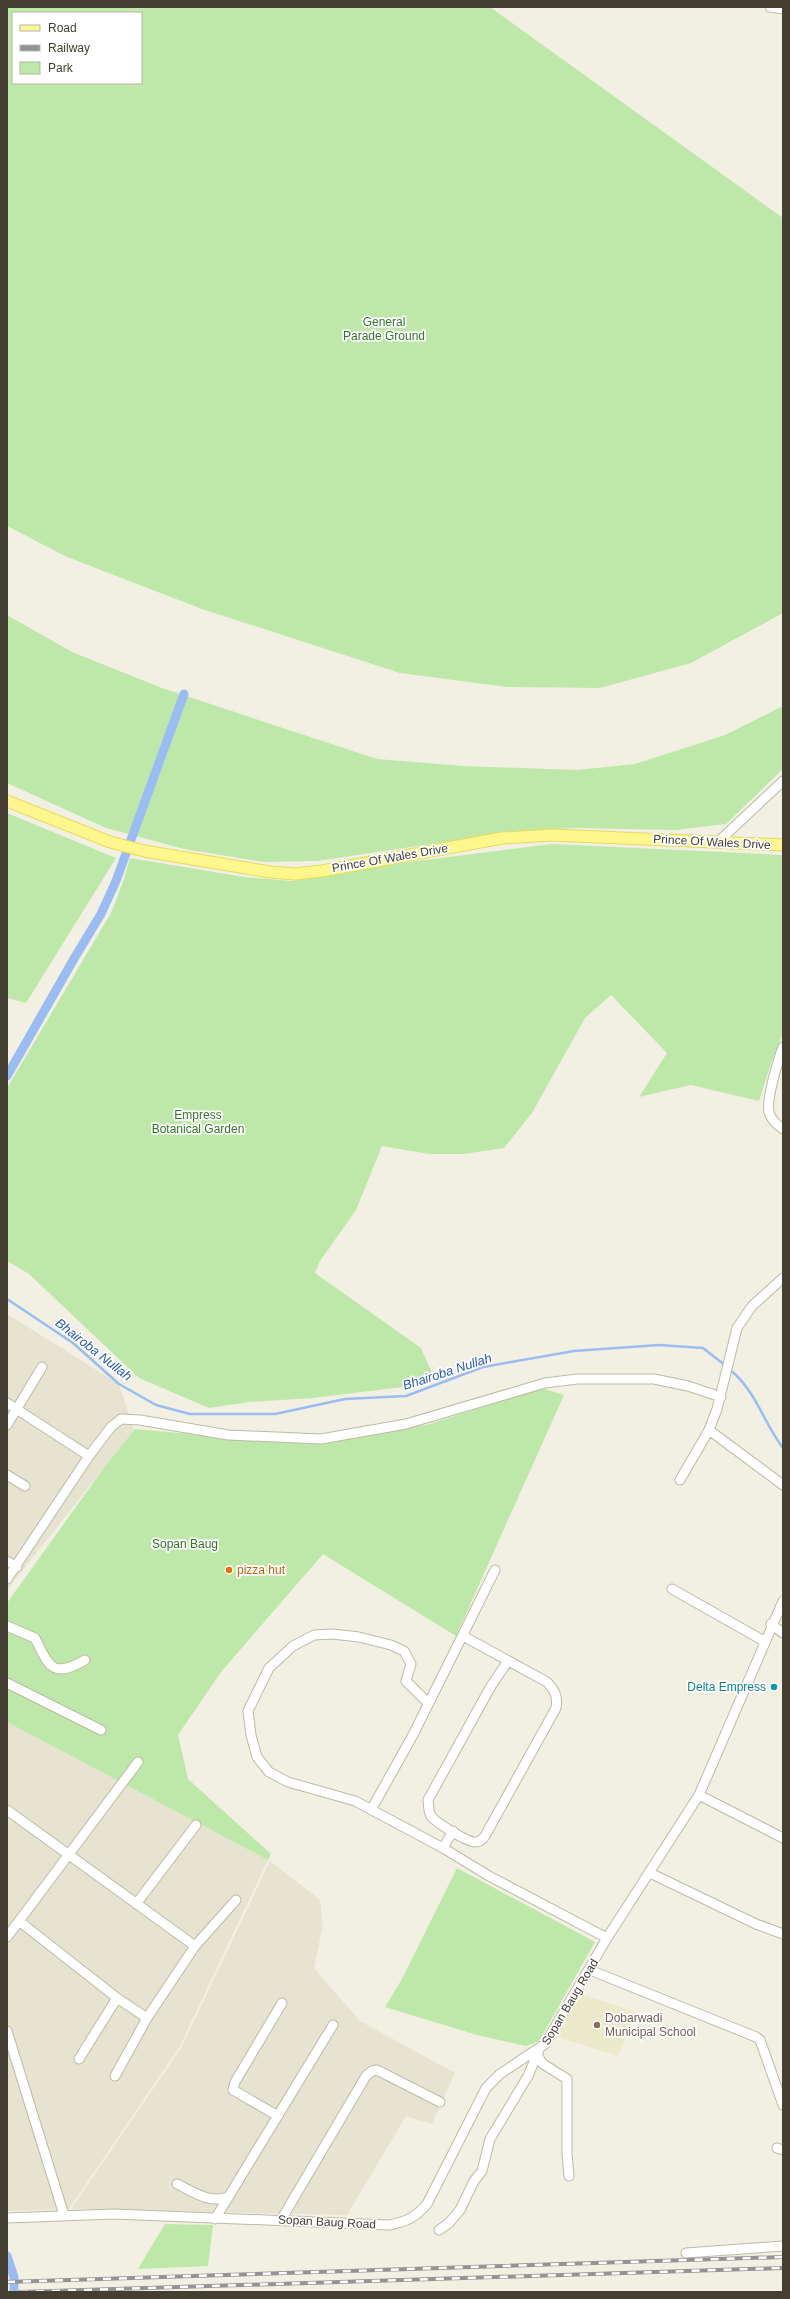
<svg xmlns="http://www.w3.org/2000/svg" width="790" height="2299" font-family="Helvetica,sans-serif">
<style>
.residential{fill:#e6e4d0}
.education{fill:#eceacb}
.green{fill:#bee8a9;fill-rule:evenodd}
.lines{fill:none;stroke-linecap:round;stroke-linejoin:round}
.stream{stroke:#9bbcf2;stroke-width:2.5}
.canal{stroke:#9bbcf2;stroke-width:9}
.minor-casing{stroke:#bdbaa5;stroke-width:11}
.major-casing{stroke:#e7db5b;stroke-width:13}
.minor{stroke:#fff;stroke-width:9}
.major{stroke:#fff78e;stroke-width:11}
.rail-casing{stroke:#939393;stroke-width:4}
.rail{stroke:#fff;stroke-width:2.5;stroke-dasharray:8;stroke-linecap:butt}
.food-dot{fill:#e8710a;stroke:#fff;stroke-width:1.5}
.culture-dot{fill:#0f9aa8;stroke:#fff;stroke-width:1.5}
.education-dot{fill:#8d6e63;stroke:#fff;stroke-width:1.5}
.labels{text-anchor:middle;stroke-width:3.5;stroke-linejoin:round;paint-order:stroke}
.park-label{font-size:12px;fill:#327625;stroke:#fff}
.street-label{font-size:12px;fill:#434033;stroke:#fff}
.food-label{font-size:12px;fill:#c56008;stroke:#fff;text-anchor:start}
.culture-label{font-size:12px;fill:#0d838f;stroke:#fff;text-anchor:end}
.education-label{font-size:12px;fill:#785e54;stroke:#fff;text-anchor:start}
.water-label{font-size:13px;font-style:italic;fill:#295bb2;stroke:#fff}
</style>
<rect width="100%" height="100%" fill="#f2f0e2"/>
<path class="residential" d="M7 1314 119 1384 134 1430 7 1590Z
M7 1722 268 1860 180 2046 69 2209 7 2211Z
M270 1861 320 1900 323 1925 314 1968 360 2021 455 2073 432 2124 406 2116 347 2215 71 2209 181 2048Z"/>
<path class="education" d="M581 1994 636 2012 618 2056 557 2037Z"/>
<path class="green" d="M7 7H490L783 218V613L691 663 600 688 507 687 400 673 202 609 67 557 7 526ZM13 13H141V83H13Z
M7 615 72 652 162 688 377 759 463 766 577 770 635 764 725 735 783 706V769L726 824 676 830 574 828 511 832 317 861 263 862 184 849 106 828 7 783Z
M7 813 116 858 26 1003 7 998Z
M552 844 783 855V1033L771 1063 759 1101 691 1085 639 1097 667 1053 611 995 585 1018 532 1113 504 1148 464 1154H429L382 1146 356 1210 320 1261 315 1273 421 1348 432 1373 419 1385 313 1398 249 1402 209 1408 139 1378 29 1274 7 1261V1088L111 913 123 882 130 858 244 877 291 881 402 863Z
M541 1388 564 1395 456 1636 323 1554 221 1672 178 1735 188 1779 271 1854 268 1860 7 1722V1603L106 1465 135 1429 237 1438 325 1440 387 1428 426 1425Z
M457 1868 595 1942 539 2041 526 2046 477 2035 385 2007 402 1979Z
M165 2224 213 2225 208 2266 138 2269Z"/>
<g class="lines">
<path class="stream" d="M7 1299 73 1343 119 1384 156 1405 190 1414H275L345 1399 406 1396 483 1367 574 1351 659 1345 703 1348 726 1366
M729 1369C756 1390 763 1422 783 1448"/>
<path class="canal" d="M7 1076 75 957 101 914 116 881 184 694
M7 2256 14 2277V2292"/>
<defs>
<path id="minor" d="M770 7 783 9
M719 841 783 781
M783 1047C778 1060 766 1100 769 1112 771 1120 777 1125 783 1129
M7 1403 89 1456
M7 1425 42 1367
M709 1430 783 1485
M7 1475 25 1486
M680 1480 709 1430 717 1409 737 1328 752 1306 783 1278
M7 1561 17 1567
M7 1579 89 1456 111 1427 121 1419 140 1420 228 1435 321 1439 406 1424 545 1383 577 1379H654L688 1386 721 1397
M672 1589 764 1641
M771 1624 783 1633
M7 1626 35 1638C49 1666 52 1679 85 1660
M463 1636 547 1682C555 1691 558 1696 556 1708L485 1836C482 1840 480 1842 475 1842 467 1842 435 1822 431 1816 428 1811 429 1806 428 1800L491 1686 508 1661
M7 1683 101 1730
M428 1703 406 1681 411 1664 404 1651 391 1645 359 1637 332 1634 314 1635 293 1646 269 1668 248 1711 251 1735 257 1757 269 1772 288 1782 355 1801 443 1848 489 1876 607 1938
M699 1795 783 1838
M7 1810 195 1946
M371 1810 414 1733 495 1570
M443 1848 453 1831
M650 1873 756 1924 783 1934
M136 1904 196 1825
M19 1921 117 1998 147 2018
M7 1937 138 1762
M590 1970 756 2037 760 2040 783 2105
M7 2031 64 2215
M537 2055 543 2064 567 2079V2154L569 2176
M79 2059 117 1998
M115 2076 147 2018 195 1946 236 1900
M278 2116 233 2090 235 2082 282 2003
M777 2148 783 2150
M177 2184C194 2192 210 2204 228 2197
M7 2218 114 2214 389 2225C406 2222 416 2217 427 2204L486 2088 500 2074 545 2044 607 1938 699 1795 783 1601
M215 2219 333 2025
M281 2220 366 2076 372 2071 377 2070 440 2102
M439 2230 449 2223 460 2210 474 2181 482 2171 490 2139 528 2076 539 2050
M686 2253 783 2246"/>
<path id="major" d="M7 801 110 842 144 851 270 872 295 874 322 871 502 838 552 835 783 845"/>
</defs>
<use href="#minor" class="minor-casing"/>
<use href="#major" class="major-casing"/>
<use href="#minor" class="minor"/>
<use href="#major" class="major"/>
<defs>
<path id="rail" d="M7 2282 783 2257
M20 2292 783 2268"/>
</defs>
<use href="#rail" class="rail-casing"/>
<use href="#rail" class="rail"/>
</g>
<circle class="food-dot" cx="229" cy="1570" r="4"/>
<circle class="culture-dot" cx="774" cy="1687" r="4"/>
<circle class="education-dot" cx="597" cy="2025" r="4"/>
<g class="labels">
<g class="park-label">
<text x="384" y="326">General<tspan x="384" dy="14">Parade Ground</tspan></text>
<text x="198" y="1119">Empress<tspan x="198" dy="14">Botanical Garden</tspan></text>
<text x="185" y="1548">Sopan Baug</text>
</g>
<g class="street-label">
<text transform="translate(712 842) rotate(3)" y="4">Prince Of Wales Drive</text>
<text transform="translate(390 858) rotate(-10)" y="4">Prince Of Wales Drive</text>
<text transform="translate(570 2002) rotate(-59)" y="4">Sopan Baug Road</text>
<text transform="translate(327 2222) rotate(3)" y="4">Sopan Baug Road</text>
</g>
<g class="food-label">
<text x="237" y="1574">pizza hut</text>
</g>
<g class="culture-label">
<text x="766" y="1691">Delta Empress</text>
</g>
<g class="education-label">
<text x="605" y="2022">Dobarwadi<tspan x="605" dy="14">Municipal School</tspan></text>
</g>
<g class="water-label">
<text transform="translate(94 1349) rotate(38)" y="5">Bhairoba Nullah</text>
<text transform="translate(447 1371) rotate(-18)" y="5">Bhairoba Nullah</text>
</g>
</g>
<rect width="790" height="2299" fill="none" stroke="#434033" stroke-width="16"/>
<rect x="12" y="12" width="130" height="72" fill="#ffffff" stroke="#b4b3ad"/>
<rect x="20" y="25" width="20" height="6" fill="#fff78e" stroke="#b4b3ad"/>
<text x="48" y="32" font-size="12" fill="#434033">Road</text>
<rect x="20" y="45" width="20" height="6" fill="#939393" stroke="#b4b3ad"/>
<text x="48" y="52" font-size="12" fill="#434033">Railway</text>
<rect x="20" y="62" width="20" height="12" fill="#bee8a9" stroke="#b4b3ad"/>
<text x="48" y="72" font-size="12" fill="#434033">Park</text>
</svg>
